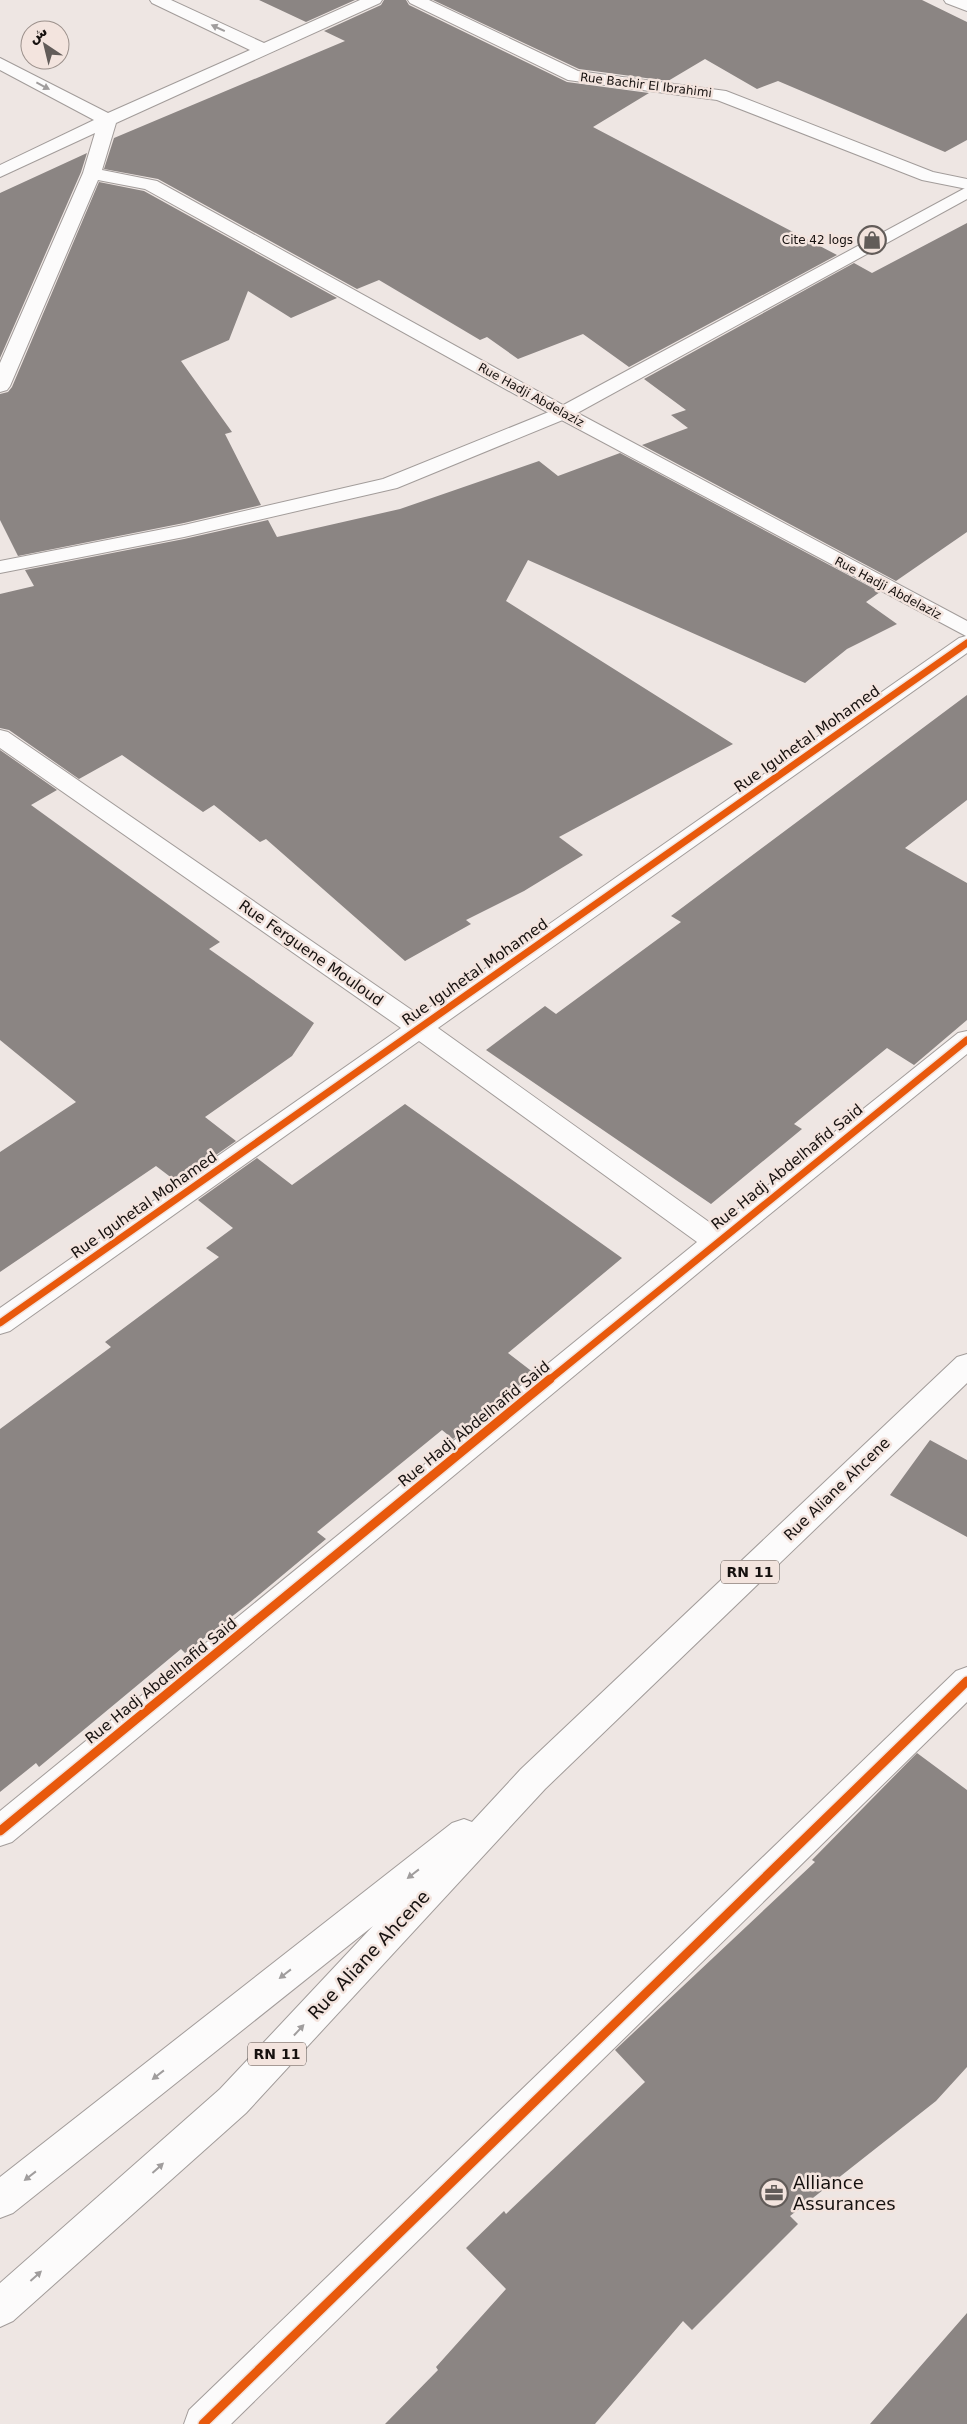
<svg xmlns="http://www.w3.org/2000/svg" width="967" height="2424" font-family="'DejaVu Sans','Noto Sans Arabic',sans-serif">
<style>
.building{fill:#8b8583}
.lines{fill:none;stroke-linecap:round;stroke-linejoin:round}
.minor-casing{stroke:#a29c9a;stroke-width:2}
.tertiary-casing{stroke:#a29c9a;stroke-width:2}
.primary-casing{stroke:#a29c9a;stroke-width:2}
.minor{fill:#fcfbfb;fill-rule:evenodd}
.tertiary{fill:#fcfbfb;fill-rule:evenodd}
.primary{fill:#fcfbfb;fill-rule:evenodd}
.cycleway-far1-casing{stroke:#f3e4de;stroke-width:10}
.cycleway-casing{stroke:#f3e4de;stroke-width:12}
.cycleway-far1{stroke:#e8590c;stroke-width:7}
.cycleway{stroke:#e8590c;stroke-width:9}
.oneway{fill:#a09d9d}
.labels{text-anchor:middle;stroke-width:5;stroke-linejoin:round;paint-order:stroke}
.far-street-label{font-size:12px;fill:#16110f;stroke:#f3e4de}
.far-poi-label{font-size:12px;fill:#16110f;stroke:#f3e4de;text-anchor:end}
.shield{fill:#f3e4de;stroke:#58504d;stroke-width:1}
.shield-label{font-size:14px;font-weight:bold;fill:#16110f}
.street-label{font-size:15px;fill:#16110f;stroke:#f3e4de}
.near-street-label{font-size:18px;fill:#16110f;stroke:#f3e4de}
.near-poi-label{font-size:18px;fill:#16110f;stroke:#f3e4de;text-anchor:start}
</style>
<rect width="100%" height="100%" fill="#eee6e3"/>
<path class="building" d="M259 0H355L306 22Z
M384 0H406L409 5 567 82 649 93 593 127 837 255 629 367 583 334 518 359 487 337 480 340 379 280 357 289 158 179 104 169 114 138 345 41 324 31 381 5Z
M433 0H922L967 22V140L945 152 778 81 757 89 705 59 668 81 579 69Z
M87 153 81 172 0 358V193Z
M99 182 144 191 337 298 291 318 248 291 229 340 181 361 232 432 225 434 261 505 184 523 18 556 0 520V394L8 392 12 387Z
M967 223V532L896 581 642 445 688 428 671 415 686 410 644 379 854 263 872 273Z
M620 453 880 592 866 602 897 624 847 649 805 683 528 560 506 601 733 744 559 837 583 855 524 891 466 920 471 924 405 961 266 839 260 842 214 805 203 812 122 755 79 779 9 730 0 728V594L34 586 25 570 184 539 268 520 277 537 400 509 539 461 558 476Z
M967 695V800L905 848 967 883V1020L914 1065 887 1048 794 1124 802 1129 711 1204 486 1050 545 1006 556 1014 681 922 671 916Z
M0 750 57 790 31 805 220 942 209 949 314 1023 292 1056 205 1117 236 1141 177 1182 156 1166 0 1272V1152L76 1102 0 1040Z
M405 1104 622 1258 508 1353 534 1373 453 1439 442 1430 317 1532 326 1539 248 1604 185 1653 181 1649 39 1767 36 1763 0 1792V1429L111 1347 105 1342 219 1257 206 1248 233 1228 198 1200 257 1158 292 1185Z
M930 1440 967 1460V1537L890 1495Z
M917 1753 967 1790V2067L936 2101 790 2216 798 2224 692 2330 683 2321 595 2424H385L438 2370 436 2367 506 2289 466 2248 504 2211 506 2214 645 2082 615 2050 815 1862 812 1860Z
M967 2313V2424H870Z"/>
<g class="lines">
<defs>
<path id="minor" d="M150 0H171L264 43 360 0H382L380 3 116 123 102 170 157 181 570 409 967 621V653L438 1028 716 1227 958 1033 967 1031V1054L727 1249 12 1842 0 1846V1811L697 1242 419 1041 10 1331 0 1334V1308L401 1028 0 748V730L8 732 419 1015 959 638 966 636 556 417 145 189 98 180 10 386 7 390 0 392V363L83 173 95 133 0 177V165L94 120 0 70V58L108 113 250 50 152 3Z
M408 0H429L578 71 726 91 933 172 967 179V189L922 180 717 100 568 80 410 3Z
M944 0H967V11L946 3Z
M967 1667V1702L231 2424H184L189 2410 956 1671Z"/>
<path id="tertiary" d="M967 187V199L570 417 397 488 184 537 0 573V561L184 525 383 479 556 409Z"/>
<path id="primary" d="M967 1354V1383L545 1789 246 2113 13 2321 0 2327V2283L220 2089 373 1926 13 2213 0 2218V2177L452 1823 464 1819 472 1822 521 1769 957 1357Z"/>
</defs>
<use href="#minor" class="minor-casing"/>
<use href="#tertiary" class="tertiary-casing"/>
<use href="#primary" class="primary-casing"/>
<use href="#minor" class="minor"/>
<use href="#tertiary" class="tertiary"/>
<use href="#primary" class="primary"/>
<defs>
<path id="cycleway-far1" d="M0 1323 967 643
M549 1380 967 1040"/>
<path id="cycleway" d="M0 1831 550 1379
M203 2424 967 1681"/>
</defs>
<use href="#cycleway-far1" class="cycleway-far1-casing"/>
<use href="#cycleway" class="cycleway-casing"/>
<use href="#cycleway-far1" class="cycleway-far1"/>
<use href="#cycleway" class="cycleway"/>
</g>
<defs><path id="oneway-solid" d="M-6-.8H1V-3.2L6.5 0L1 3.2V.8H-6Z" transform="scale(1.25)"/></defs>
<g class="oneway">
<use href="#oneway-solid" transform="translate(218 28) rotate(-155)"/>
<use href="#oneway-solid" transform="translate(43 86) rotate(28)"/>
<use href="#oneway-solid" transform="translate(413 1874) rotate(142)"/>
<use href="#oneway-solid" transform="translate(285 1974) rotate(142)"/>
<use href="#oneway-solid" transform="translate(299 2030) rotate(-47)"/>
<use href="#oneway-solid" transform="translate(158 2075) rotate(142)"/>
<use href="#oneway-solid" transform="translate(158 2168) rotate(-42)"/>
<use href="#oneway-solid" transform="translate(30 2176) rotate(142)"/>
<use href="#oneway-solid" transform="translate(36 2276) rotate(-42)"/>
</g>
<defs>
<symbol id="shop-ring" viewBox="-11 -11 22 22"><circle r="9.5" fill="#f3e4de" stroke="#625c59" stroke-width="1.5"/><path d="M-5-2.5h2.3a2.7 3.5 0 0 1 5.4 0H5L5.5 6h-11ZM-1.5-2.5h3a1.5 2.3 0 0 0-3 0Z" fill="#625c59"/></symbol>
<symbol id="office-ring" viewBox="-11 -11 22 22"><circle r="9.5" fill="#f3e4de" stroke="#625c59" stroke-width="1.5"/><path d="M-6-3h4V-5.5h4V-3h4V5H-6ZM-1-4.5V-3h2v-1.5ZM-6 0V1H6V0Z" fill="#625c59"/></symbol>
</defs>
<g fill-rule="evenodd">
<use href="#shop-ring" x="856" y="224" width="32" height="32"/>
<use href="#office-ring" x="758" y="2177" width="32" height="32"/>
</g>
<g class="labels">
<g class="far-street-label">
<text transform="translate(646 85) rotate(7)" y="4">Rue Bachir El Ibrahimi</text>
<text transform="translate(531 395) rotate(29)" y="4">Rue Hadji Abdelaziz</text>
<text transform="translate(888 588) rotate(28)" y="4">Rue Hadji Abdelaziz</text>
</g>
<g class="far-poi-label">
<text x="853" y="244">Cite 42 logs</text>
</g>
<g class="shield">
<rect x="721" y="1560.5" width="58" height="23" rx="4"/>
<rect x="248" y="2042.5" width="58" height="23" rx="4"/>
</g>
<g class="shield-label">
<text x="750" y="1577">RN 11</text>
<text x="277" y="2059">RN 11</text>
</g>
<g class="street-label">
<text transform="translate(807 739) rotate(-35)" y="5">Rue Iguhetal Mohamed</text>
<text transform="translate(311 953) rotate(35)" y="5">Rue Ferguene Mouloud</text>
<text transform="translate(475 972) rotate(-35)" y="5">Rue Iguhetal Mohamed</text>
<text transform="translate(787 1167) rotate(-39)" y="5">Rue Hadj Abdelhafid Said</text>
<text transform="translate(144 1205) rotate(-35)" y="5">Rue Iguhetal Mohamed</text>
<text transform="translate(474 1424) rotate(-39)" y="5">Rue Hadj Abdelhafid Said</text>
<text transform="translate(837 1489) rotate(-44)" y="5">Rue Aliane Ahcene</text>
<text transform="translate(161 1681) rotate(-39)" y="5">Rue Hadj Abdelhafid Said</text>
</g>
<g class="near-street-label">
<text transform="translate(369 1955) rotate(-47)" y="6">Rue Aliane Ahcene</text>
</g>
<g class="near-poi-label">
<text x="793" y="2189">Alliance<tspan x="793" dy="21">Assurances</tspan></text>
</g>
</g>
<g transform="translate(45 45) rotate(325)"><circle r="24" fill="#f3e4de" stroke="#9b908b"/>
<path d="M0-4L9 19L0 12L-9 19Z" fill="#625c59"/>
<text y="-8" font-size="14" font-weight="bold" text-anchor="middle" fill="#16110f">ش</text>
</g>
</svg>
